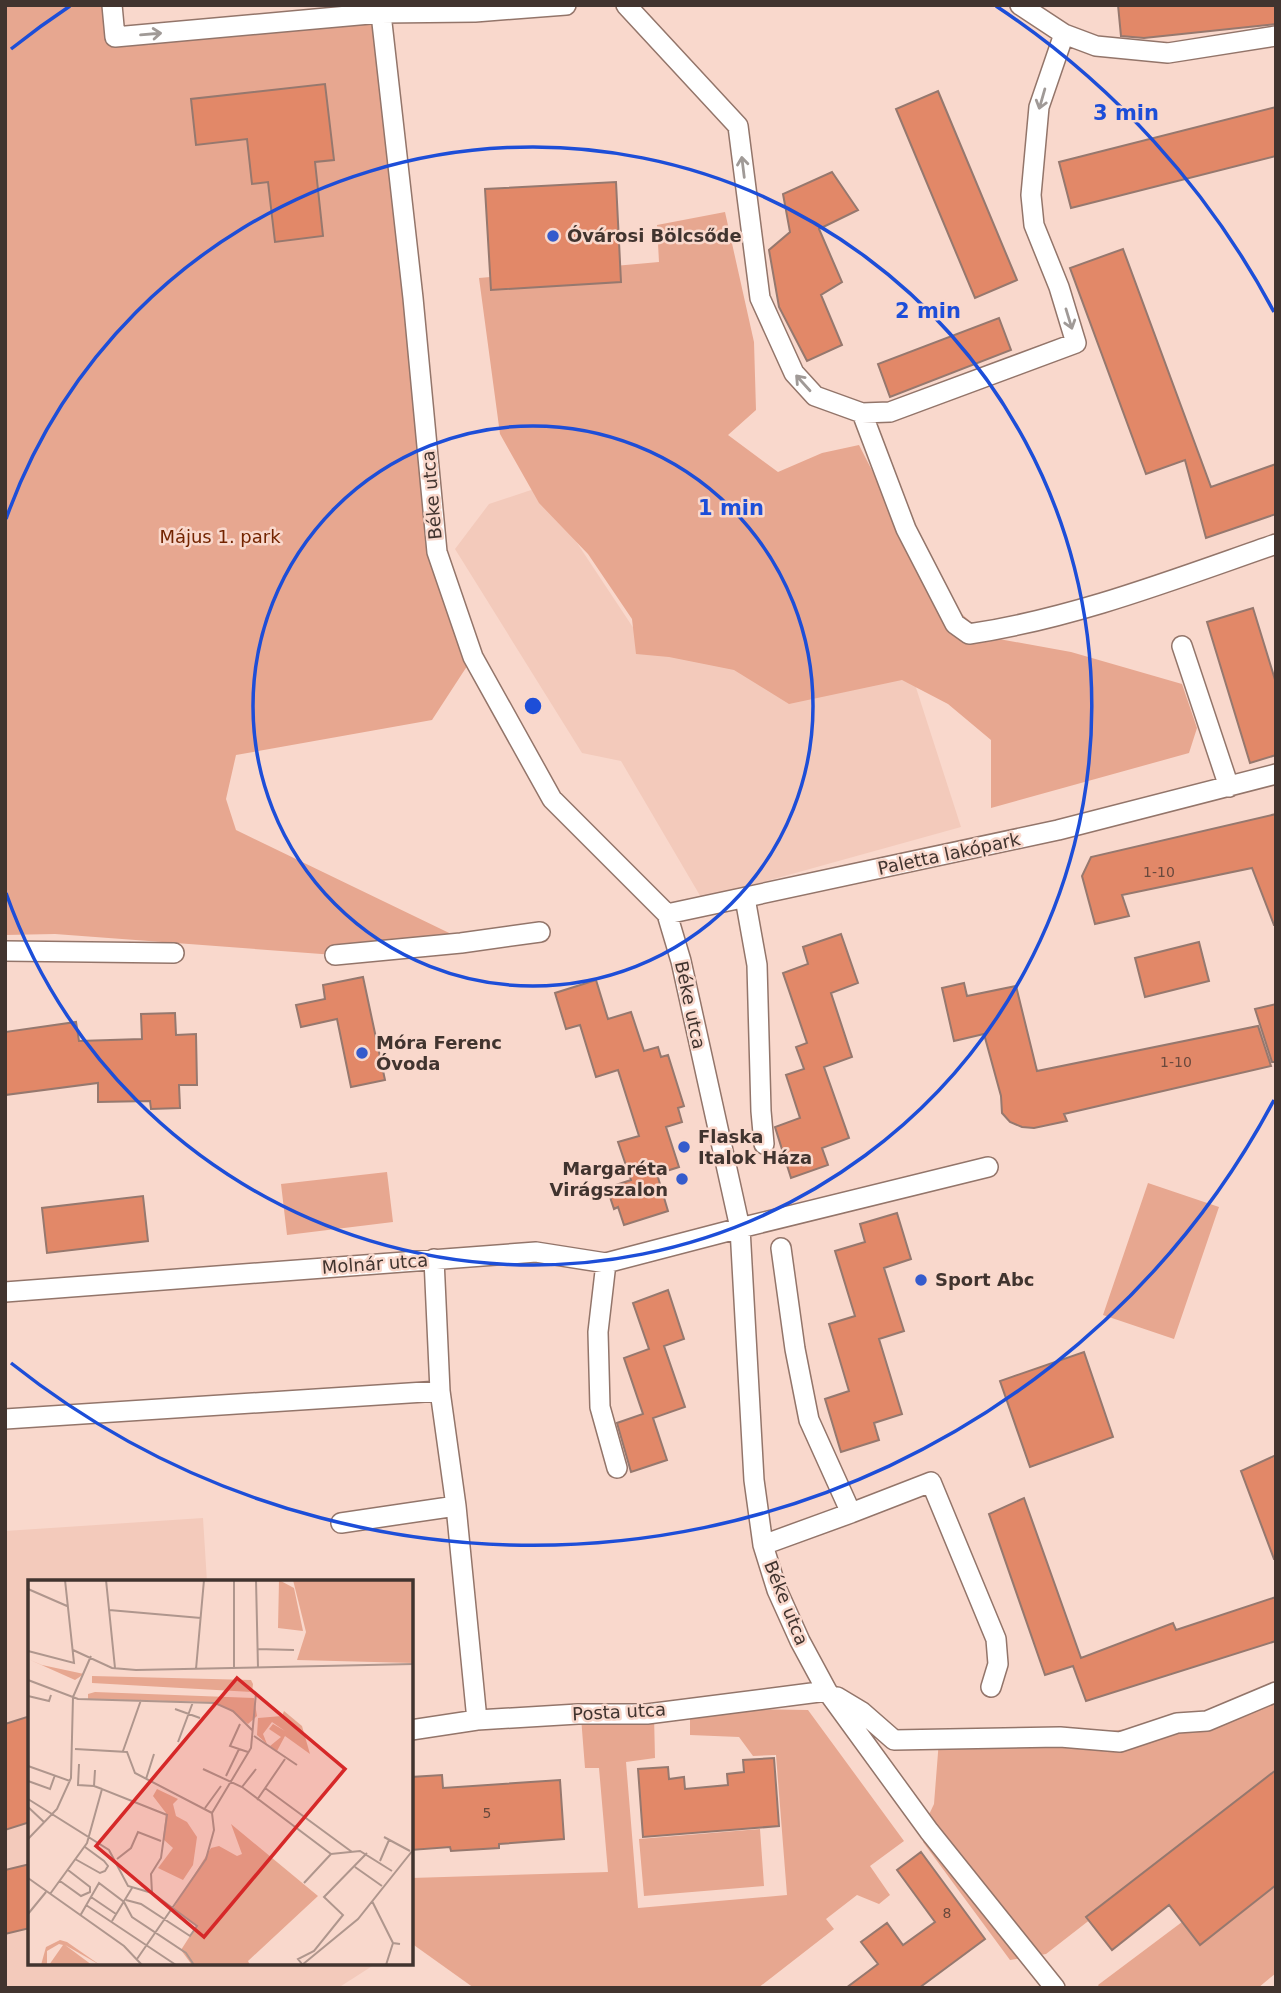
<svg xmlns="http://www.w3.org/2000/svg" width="1281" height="1993" font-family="'DejaVu Sans',sans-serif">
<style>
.built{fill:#f3cabb}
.green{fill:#e7a790}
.building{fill:#e28868;stroke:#96786e;stroke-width:2}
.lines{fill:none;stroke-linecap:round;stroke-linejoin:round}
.street-casing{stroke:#93756a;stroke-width:22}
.street{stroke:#fff;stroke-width:19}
.oneway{stroke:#a09a97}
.ring{fill:none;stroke:#1d4ed8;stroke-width:3.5}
.poi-dot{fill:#355bcc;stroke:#f9d8cc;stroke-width:2.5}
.labels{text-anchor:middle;stroke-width:5;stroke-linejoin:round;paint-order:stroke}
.number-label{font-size:14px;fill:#69493d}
.poi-label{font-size:18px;font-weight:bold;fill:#41342f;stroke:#f9d8cc;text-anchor:start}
.street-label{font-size:18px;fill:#41342f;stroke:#f9d8cc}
.park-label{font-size:18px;fill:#732400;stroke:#f9d8cc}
.inset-road{fill:none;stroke:#af968d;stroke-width:2}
.view{fill:#d62828;fill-opacity:0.15;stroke:#d62828;stroke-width:3.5}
.inset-edge{fill:none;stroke:#41342f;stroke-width:3.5}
.centre{fill:#1d4ed8;stroke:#f9d8cc;stroke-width:3.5}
.ring-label{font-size:21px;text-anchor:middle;font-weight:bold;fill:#1d4ed8;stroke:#f9d8cc;stroke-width:5;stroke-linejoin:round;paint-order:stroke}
</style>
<rect width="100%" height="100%" fill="#f9d8cc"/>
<path class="built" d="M540 487 644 644 910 669 961 827 702 899 621 761 582 753 455 549 489 504Z
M203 1518 207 1582H30V1963H377L338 1988H5V1531Z"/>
<path class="green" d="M5 5H115L119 46 381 13 437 552 473 657 432 720 236 755 226 799 236 830 472 944 335 955 55 934 5 935Z
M725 212 754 342 756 410 728 435 778 472 822 453 859 445 932 588 988 637 1071 652 1182 684 1197 728 1189 753 991 808V740L948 704 902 680 789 704 734 670 669 657 636 654 632 619 588 554 539 503 500 434 479 278 659 262 657 225Z
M387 1172 393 1222 287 1235 281 1184Z
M1148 1183 1219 1207 1174 1339 1103 1315Z
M1276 1689V1775L1046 1954 1010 1960 923 1842 926 1821 934 1804 939 1740 1060 1737 1177 1723Z
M690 1708 808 1710 904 1841 870 1866 890 1895 879 1904 857 1895 826 1919 834 1929 758 1988H474L411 1943V1878L608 1872 599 1768H585L581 1717 654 1715 655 1758 626 1762 638 1908 787 1895 776 1755 753 1756 739 1737 690 1735Z
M760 1829 764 1886 644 1896 639 1839Z
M1276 1885V1973L1258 1988H1100L1098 1985 1202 1907Z"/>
<path class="building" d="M1118 5H1276V24L1144 38 1121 36Z
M325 84 334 160 315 162 323 236 275 242 268 182 252 184 247 139 196 145 191 99Z
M938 91 1017 280 975 298 896 109Z
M1276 107V156L1071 208 1059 162Z
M832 172 858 210 819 229 842 282 821 295 842 345 807 361 779 307 769 250 790 232 783 194Z
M616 182 621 282 491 290 485 189Z
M1123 249 1211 487 1276 464V514L1206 538 1185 460 1146 474 1070 268Z
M999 318 1011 350 890 397 878 364Z
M1253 608 1276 683V755L1250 763 1207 622Z
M1276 814V925H1274L1252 868 1122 895 1129 916 1095 924 1082 876 1091 857Z
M841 934 858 983 831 993 852 1057 824 1067 849 1138 822 1148 828 1165 791 1178 775 1127 800 1118 786 1075 804 1069 796 1047 807 1043 783 973 808 964 803 947Z
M1199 942 1209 981 1145 997 1135 958Z
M363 977 385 1080 351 1087 337 1019 301 1027 296 1005 325 999 323 985Z
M596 980 608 1019 631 1012 644 1051 658 1047 661 1057 668 1055 684 1106 678 1108 682 1122 666 1127 679 1167 657 1174 668 1211 624 1225 618 1207 614 1209 607 1188 631 1180 618 1142 639 1136 618 1070 596 1077 580 1025 566 1029 555 993Z
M964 983 967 996 1016 986 1037 1071 1258 1026 1271 1066 1064 1114 1067 1121 1034 1128 1022 1127 1010 1122 1002 1113 1001 1096 984 1034 954 1041 942 988Z
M1276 1004V1062H1272L1255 1009Z
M175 1013 176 1035 196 1034 197 1085H179L180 1108 151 1109 150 1101 98 1102V1083L5 1095V1032L76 1022 79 1041 142 1039 141 1014Z
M143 1196 148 1241 47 1253 42 1208Z
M897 1213 911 1259 884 1268 904 1331 879 1339 902 1414 874 1423 879 1440 841 1452 825 1399 849 1391 829 1324 855 1316 835 1251 865 1242 860 1224Z
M668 1290 684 1339 664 1346 685 1407 653 1418 667 1460 631 1472 617 1423 643 1414 624 1358 649 1349 633 1303Z
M1084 1352 1113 1437 1030 1467 1000 1381Z
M1276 1455V1559H1274L1241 1471Z
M1024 1498 1081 1658 1173 1623 1176 1630 1276 1597V1641L1086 1701 1073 1666 1045 1675 989 1514Z
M30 1716V1822L5 1830V1724Z
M774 1758 779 1826 643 1837 638 1769 668 1767 669 1779 684 1777 685 1789 728 1785 727 1774 744 1772 743 1760Z
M1276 1770V1885L1200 1945 1169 1905 1112 1950 1086 1917Z
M442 1775 443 1788 560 1780 564 1839 499 1844V1848L451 1851 450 1847 411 1850V1777Z
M921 1852 985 1939 919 1988H846L878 1964 861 1942 887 1923 903 1945 935 1922 897 1870Z
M30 1864V1928L5 1934V1870Z"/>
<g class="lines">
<defs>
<path id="street" d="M112 5 115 37 381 13 475 12 566 5
M380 5 413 298 437 552 473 657 552 799 667 914 681 961 740 1228 754 1480 763 1545 777 1590 800 1641 827 1691 929 1831 1055 1988
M626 5 738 126 760 298 794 373 815 396 862 413 890 412 1076 343 1059 287 1034 225 1031 195 1039 107 1064 34
M1020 5 1064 34 1096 46 1168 53 1276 36
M862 413 906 529 955 624 969 634C1075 618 1175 579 1276 544
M1182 646 1229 787
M745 898 757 965 761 1111 764 1144
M667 914 1058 830 1276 774
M5 951 174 953
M335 955 461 943 540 932
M434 1259 440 1391 456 1506 477 1720
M606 1263 598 1332 600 1407 617 1468
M5 1292 536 1252 606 1263 740 1228 988 1167
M5 1419 440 1391
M851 1513 931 1482 996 1639 998 1664 991 1687
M341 1523 456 1506
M763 1545 851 1513 809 1420 795 1349 781 1248
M837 1697 862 1712 894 1740 1060 1737 1120 1742 1177 1723 1207 1721 1276 1692
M411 1730 477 1720 578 1714H647L827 1691"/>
</defs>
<use href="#street" class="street-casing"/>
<use href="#street" class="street"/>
</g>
<defs><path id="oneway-shaft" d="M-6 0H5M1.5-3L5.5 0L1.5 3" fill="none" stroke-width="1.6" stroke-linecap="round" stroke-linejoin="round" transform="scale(1.75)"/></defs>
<g class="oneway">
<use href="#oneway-shaft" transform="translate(151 34) rotate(-5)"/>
<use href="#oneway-shaft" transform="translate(1042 99) rotate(106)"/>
<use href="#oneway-shaft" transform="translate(743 167) rotate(-97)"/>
<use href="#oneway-shaft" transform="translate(1069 319) rotate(73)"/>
<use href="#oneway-shaft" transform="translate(803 383) rotate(-132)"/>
</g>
<g class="ring">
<circle cx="533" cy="706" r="280"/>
<path d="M6 519A559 559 0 1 1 6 893"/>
<path d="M1274 1100A839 839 0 0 1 11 1363M11 49A839 839 0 0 1 70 6M996 6A839 839 0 0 1 1274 312"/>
</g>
<g class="poi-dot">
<circle cx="553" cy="236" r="7"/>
<circle cx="362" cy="1053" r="7"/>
<circle cx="684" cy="1147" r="7"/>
<circle cx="682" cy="1179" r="7"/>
<circle cx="921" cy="1280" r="7"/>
</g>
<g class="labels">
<g class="number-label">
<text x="1159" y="877">1-10</text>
<text x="1176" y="1067">1-10</text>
<text x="487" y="1818">5</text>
<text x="947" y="1918">8</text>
</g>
<g class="poi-label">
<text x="567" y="242">Óvárosi Bölcsőde</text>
<text x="376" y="1049">Móra Ferenc<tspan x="376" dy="21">Óvoda</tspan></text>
<text x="698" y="1143">Flaska<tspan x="698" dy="21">Italok Háza</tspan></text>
<text x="668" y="1175" text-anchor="end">Margaréta<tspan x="668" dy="21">Virágszalon</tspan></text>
<text x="935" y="1286">Sport Abc</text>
</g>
<g class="street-label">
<text transform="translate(432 495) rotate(-95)" y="6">Béke utca</text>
<text transform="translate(949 854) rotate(-12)" y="6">Paletta lakópark</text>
<text transform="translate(690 1005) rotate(78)" y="6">Béke utca</text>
<text transform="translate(375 1264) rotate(-4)" y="6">Molnár utca</text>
<text transform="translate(786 1603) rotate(68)" y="6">Béke utca</text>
<text transform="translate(619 1712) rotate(-3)" y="6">Posta utca</text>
</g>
<g class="park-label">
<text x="220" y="543">Május 1. park</text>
</g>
</g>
<g transform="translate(28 1580)">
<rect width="385" height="385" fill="#f9d8cc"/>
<path d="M251 0 266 8 275 51 250 48ZM265 0H385V83L269 80 278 52ZM0 79 14 85 56 94 47 100ZM64 96 223 100 225 104 224 112 64 103ZM67 112 226 118 229 136 220 144 199 128 180 122 60 119V114ZM256 131 274 146 282 174 257 156 249 171 242 166 253 157 241 149 245 144 257 151 244 142 235 154 239 164 229 155 230 138 254 136ZM129 209 150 219 145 224 148 236 159 242 169 257 165 285 155 300 130 288 145 268 135 259 138 233 125 216ZM203 244 290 316 220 381 222 385H164L153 370 169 345 145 329 183 268 191 266 209 276 214 274ZM32 360 39 362 72 385 37 365 64 385H21L35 365 31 364 19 371V385H13L18 367Z" fill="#e7a790"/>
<path class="inset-road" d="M78 0 87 88M228 0 230 88M0 9 39 26M81 30 173 38M229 69 266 70M45 70 84 88 108 90 385 84M0 71 46 83 37 0M168 89 176 0M206 89V0M0 100 50 119 187 123 205 131 224 150M0 116 21 121 23 115M147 129 172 138M226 156 269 185M150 162 165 122M47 169 99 172 107 193 184 233M211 169 202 166 212 144M95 171 113 120M51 184 50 205 66 206M0 186 42 201M175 189 214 207 303 274 332 271 364 291M67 190 66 206 74 209M198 196 211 169 220 172M118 199 126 174M0 201 22 209 27 195M214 207 228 189M237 208 324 272M0 219 81 270 100 306 124 313 169 346 162 356 113 324 98 320M229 220 257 179M0 227 16 242M177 228 193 206M356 257 382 271M0 259 29 229 43 198 45 117 63 76M47 279 72 293 77 291 80 286 76 281 57 267M89 279 103 268 110 252 133 261M352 281 361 260M327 287 354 306M0 298 96 366 114 385M32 301 53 316 62 312V307L40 290M276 303 303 274M22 314 59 263 74 209 139 235 133 278 123 294 124 313M63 317 88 334M344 321 365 363 372 364M58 325 148 385M0 334 18 312M52 336 71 303 96 322 104 337 158 373 166 385M84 341 104 308M109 379 178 279 186 250 184 233 223 168 228 113M274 384 270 379 286 371 315 335 296 317 339 273M274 385 330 339 385 270M358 385 365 363"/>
<path class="view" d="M209 98 317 189 176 357 68 266Z"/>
<rect width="385" height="385" class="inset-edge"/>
</g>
<circle cx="533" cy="706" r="10" class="centre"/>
<g class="ring-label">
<text x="1126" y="120">3 min</text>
<text x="928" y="318">2 min</text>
<text x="731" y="515">1 min</text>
</g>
<rect width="1281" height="1993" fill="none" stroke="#41342f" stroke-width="14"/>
</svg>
